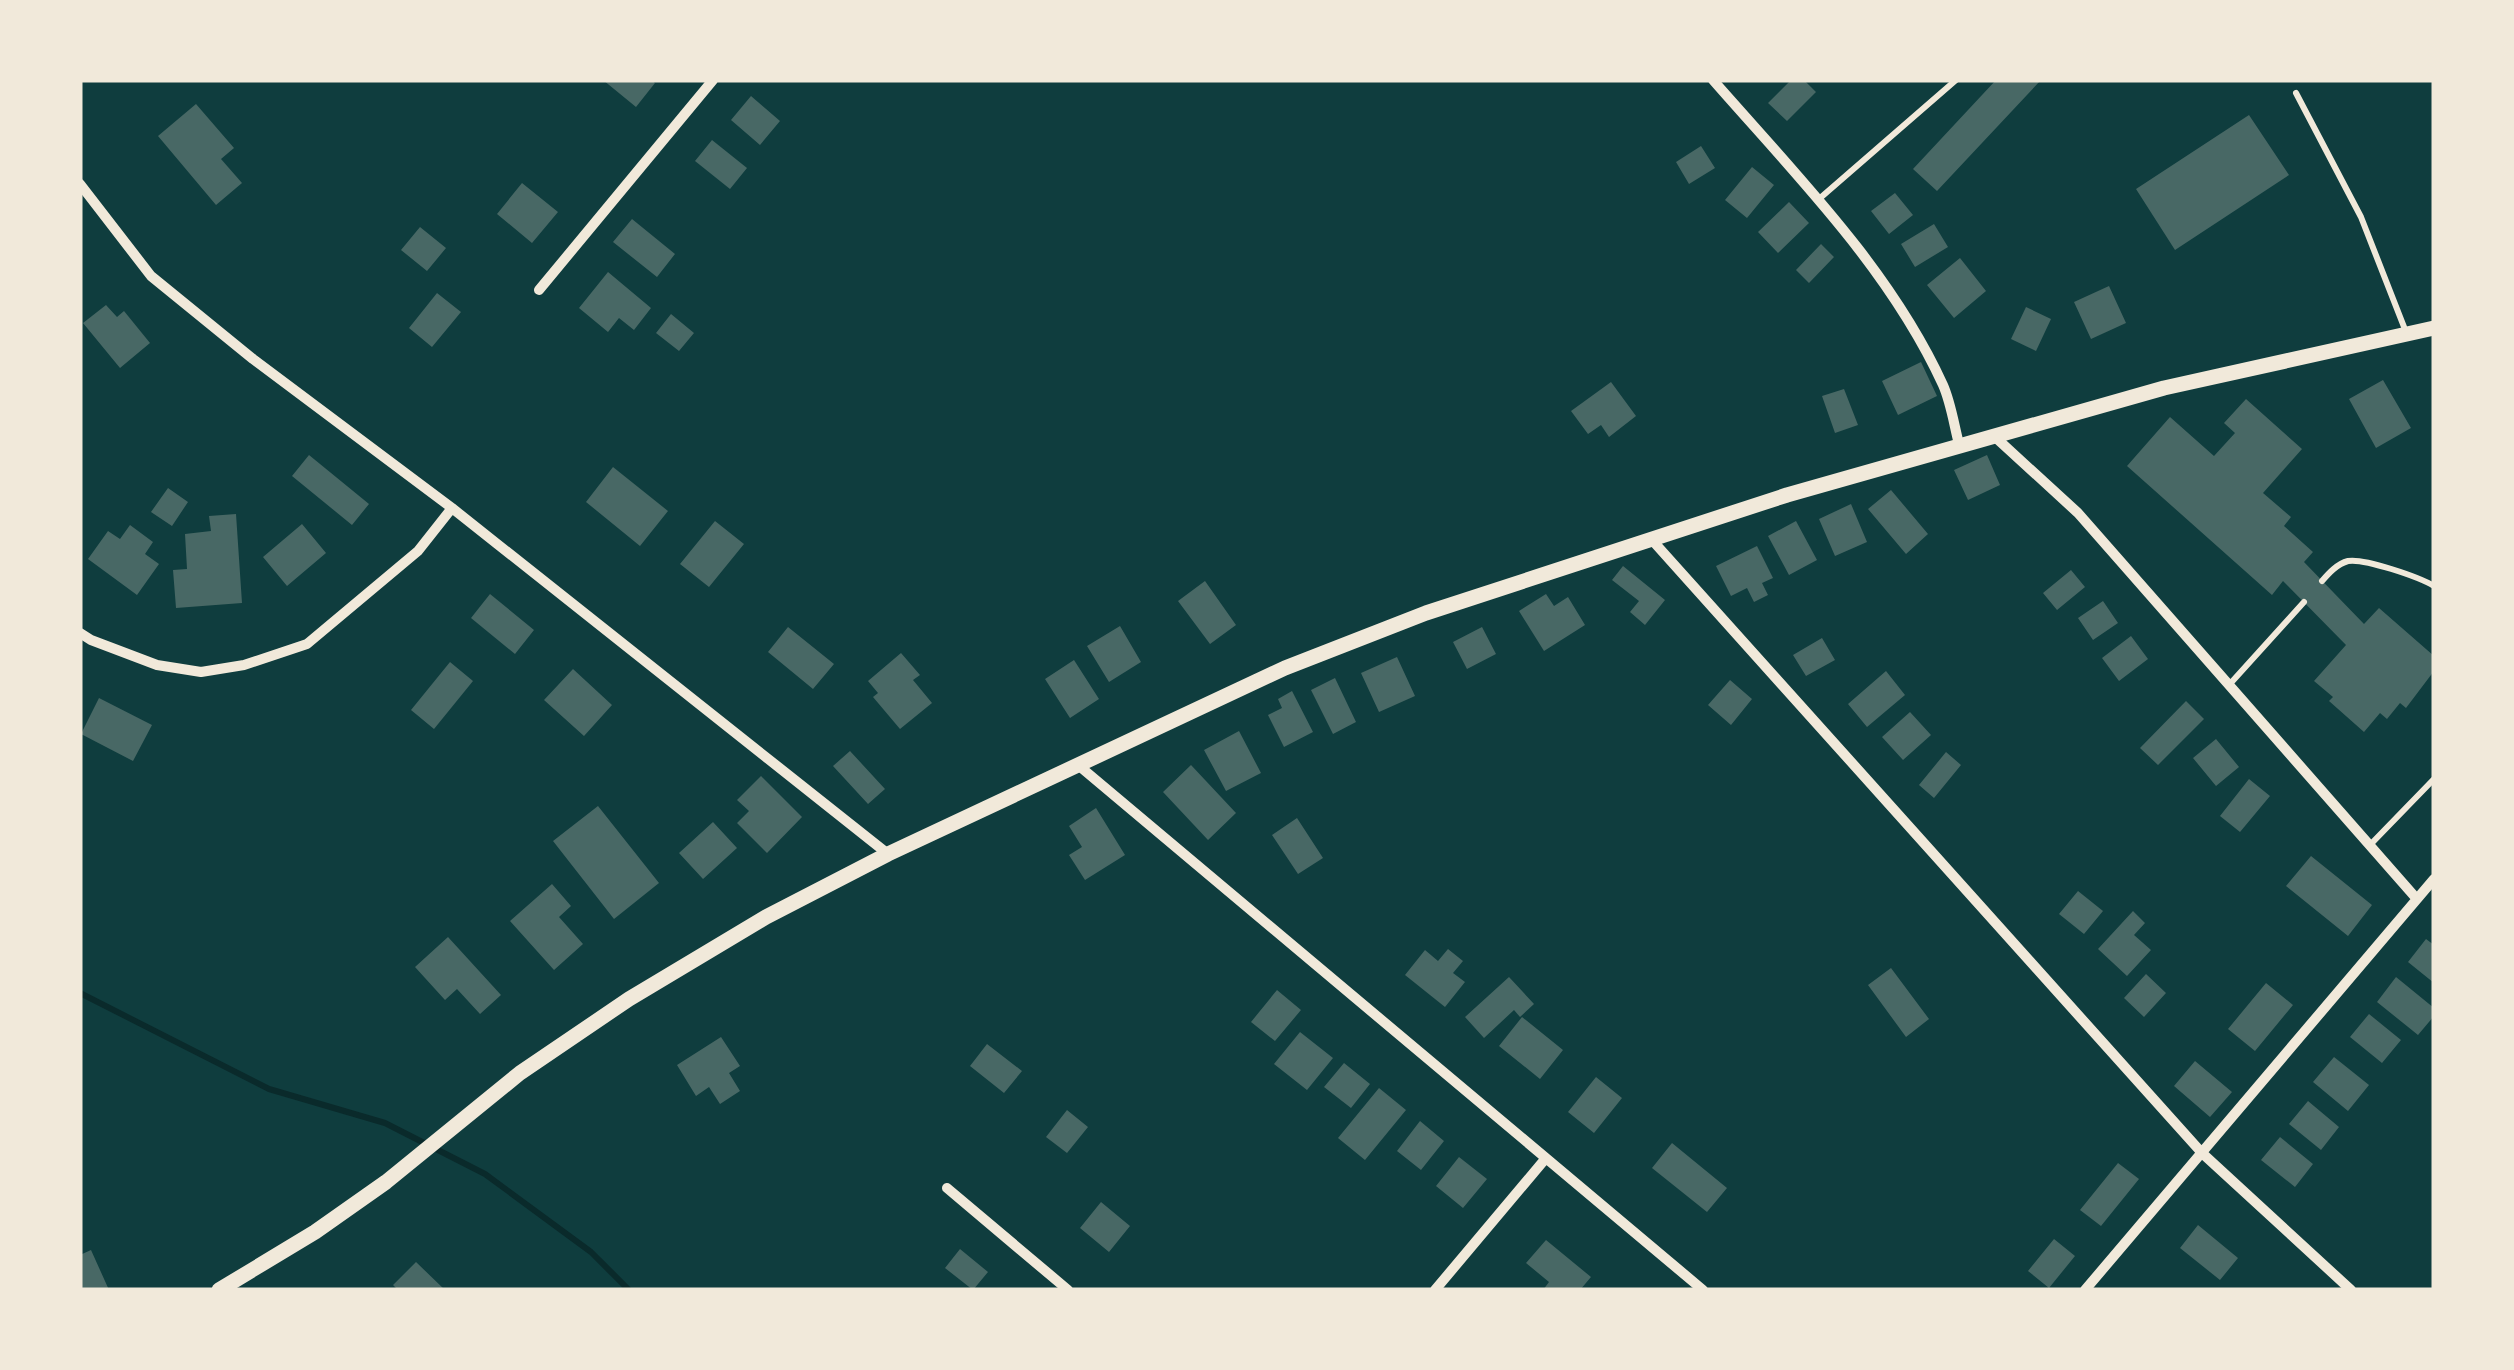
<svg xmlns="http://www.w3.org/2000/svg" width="2514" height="1370" font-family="Overpass,sans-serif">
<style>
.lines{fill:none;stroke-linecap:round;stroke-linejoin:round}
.stream{stroke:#0a2a2b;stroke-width:6}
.building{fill:#486865}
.service{stroke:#f1e9da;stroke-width:6}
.minor{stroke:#f1e9da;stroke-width:10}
.tertiary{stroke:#f1e9da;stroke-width:15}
</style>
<rect width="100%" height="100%" fill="#0f3d3e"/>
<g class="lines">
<path class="stream" d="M80 993 269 1089 385 1123 485 1174 591 1252 629 1290"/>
</g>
<path class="building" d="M603 80H651L655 83 636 107Z
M1791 80H1804L1816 92 1787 121 1768 103Z
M1996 80H2041L1937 191 1913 169Z
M751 96 780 121 760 145 731 120Z
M196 104 234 148 221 159 242 183 216 205 158 136Z
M2249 115 2289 175 2175 250 2136 189Z
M712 140 747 168 730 189 695 161Z
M1701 146 1715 168 1689 184 1676 162Z
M1752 167 1774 185 1747 218 1725 200Z
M522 183 558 212 532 243 497 214Z
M1895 193 1913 215 1889 234 1871 211Z
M1789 202 1809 223 1778 253 1758 232Z
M632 219 675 254 657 277 613 242Z
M1934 224 1948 247 1915 267 1901 244Z
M420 227 446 248 427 271 401 250Z
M1821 244 1834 257 1809 283 1796 270Z
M1960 258 1986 291 1954 318 1927 285Z
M608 272 651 308 634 330 619 318 608 332 579 308Z
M2109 286 2126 323 2091 339 2074 302Z
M437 293 461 312 432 347 409 328Z
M106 305 117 317 124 311 150 343 120 368 83 323Z
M2026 307 2051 319 2036 351 2011 339Z
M671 314 694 333 679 351 656 333Z
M1921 362 1937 396 1898 415 1882 381Z
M2383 380 2411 428 2376 448 2349 399Z
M1611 382 1636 416 1609 437 1601 425 1588 434 1571 411Z
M1844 389 1858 425 1835 433 1822 396Z
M2246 399 2302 449 2263 493 2291 517 2284 526 2313 552 2304 562 2364 624 2379 608 2434 656V671L2406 708 2400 703 2387 719 2380 713 2364 732 2329 701 2333 697 2314 681 2346 645 2283 581 2272 595 2127 466 2170 417 2214 456 2235 433 2224 423Z
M309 455 369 504 352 525 292 476Z
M1987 455 2000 485 1968 500 1954 470Z
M613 467 668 511 640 546 586 502Z
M168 488 188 502 172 526 151 512Z
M1891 490 1928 534 1906 554 1868 509Z
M1851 504 1867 542 1835 556 1819 519Z
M236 514 242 603 176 608 173 570 187 569 185 534 211 531 209 516Z
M715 521 744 544 709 587 680 564Z
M1796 521 1817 560 1789 575 1768 536Z
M302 524 326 553 287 586 263 557Z
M130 525 153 542 145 554 159 564 137 595 88 559 108 531 120 539Z
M1757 546 1773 578 1762 583 1768 595 1754 602 1747 588 1731 596 1716 566Z
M1623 566 1665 600 1645 625 1630 612 1639 601 1612 580Z
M2071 570 2085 587 2057 610 2043 593Z
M1205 581 1236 625 1210 644 1178 601Z
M490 594 534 630 515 654 471 618Z
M1546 594 1554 606 1568 597 1585 625 1544 651 1519 611Z
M2103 601 2118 623 2093 640 2078 618Z
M1120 626 1141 662 1109 682 1087 646Z
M788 627 834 664 813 689 768 652Z
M1482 627 1496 654 1467 669 1453 642Z
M2131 636 2148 659 2119 681 2102 658Z
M1822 638 1835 660 1806 676 1793 655Z
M901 653 920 675 913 680 932 703 900 729 873 697 878 693 868 681Z
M1397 657 1415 696 1379 712 1361 673Z
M1074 660 1099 699 1070 718 1045 679Z
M450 662 473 681 434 729 411 710Z
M573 669 612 705 584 736 544 700Z
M1886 671 1905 695 1867 727 1848 704Z
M1335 678 1356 722 1333 734 1311 690Z
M1730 680 1752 699 1731 725 1708 705Z
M1292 691 1313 732 1284 747 1268 715 1282 708 1278 699Z
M99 698 152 725 133 761 81 734Z
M2186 701 2204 719 2158 765 2140 748Z
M1910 712 1931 735 1903 760 1882 737Z
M1239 731 1261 773 1226 791 1204 750Z
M2216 739 2239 767 2216 786 2193 758Z
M850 751 885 789 868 804 833 766Z
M1946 752 1961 765 1934 798 1919 785Z
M1191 765 1236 813 1208 840 1163 792Z
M761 776 802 817 767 853 737 823 749 811 737 800Z
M2249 779 2270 796 2240 832 2220 816Z
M598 806 659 883 614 919 553 841Z
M1096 808 1125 855 1085 880 1069 855 1082 847 1069 826Z
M1297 818 1323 858 1298 874 1272 835Z
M713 822 737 848 703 879 679 853Z
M2311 856 2372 905 2348 936 2286 886Z
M552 884 571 906 559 917 583 944 554 970 510 921Z
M2078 891 2103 911 2084 934 2059 914Z
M2133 911 2145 923 2134 935 2151 950 2127 976 2098 949Z
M448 937 501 995 480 1014 457 989 445 1000 415 967Z
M2426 939 2434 945V983L2408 962Z
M1448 949 1463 961 1453 973 1465 982 1445 1007 1405 975 1425 950 1438 961Z
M1891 968 1929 1019 1906 1037 1868 985Z
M2146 974 2166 993 2144 1017 2124 998Z
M1509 977 1534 1004 1520 1017 1514 1010 1484 1038 1465 1017Z
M2396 977 2434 1008V1016L2418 1035 2377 1002Z
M2266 983 2293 1005 2255 1051 2228 1029Z
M1277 990 1301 1010 1275 1041 1251 1022Z
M2369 1014 2401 1040 2382 1063 2350 1037Z
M1522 1017 1563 1050 1540 1079 1499 1046Z
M1300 1032 1333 1058 1307 1090 1274 1064Z
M721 1037 740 1066 729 1073 740 1091 720 1104 709 1087 696 1096 677 1065Z
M987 1044 1022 1071 1004 1093 970 1066Z
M2334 1057 2369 1085 2348 1111 2313 1082Z
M2195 1061 2232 1092 2210 1117 2174 1086Z
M1344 1063 1370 1084 1351 1108 1324 1087Z
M1596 1077 1622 1098 1594 1133 1568 1112Z
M1379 1088 1406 1110 1365 1160 1338 1138Z
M2308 1101 2339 1127 2321 1150 2289 1124Z
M1067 1110 1088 1127 1067 1153 1046 1137Z
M1420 1121 1444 1141 1421 1170 1397 1151Z
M2280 1137 2313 1164 2295 1187 2261 1160Z
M1672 1143 1727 1188 1707 1212 1652 1168Z
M1459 1157 1487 1179 1463 1208 1436 1186Z
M2118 1163 2139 1179 2101 1226 2080 1210Z
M1101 1202 1130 1226 1109 1252 1080 1228Z
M2198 1225 2238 1258 2220 1280 2180 1248Z
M2054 1239 2075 1256 2049 1288 2028 1271Z
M1546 1240 1591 1277 1580 1290H1543L1549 1282 1526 1263Z
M960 1249 988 1272 973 1290 945 1268Z
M91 1250 109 1290H80V1255Z
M416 1262 445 1290H398L393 1285Z"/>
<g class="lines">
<path class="service" d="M2296 93 2361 217 2406 332
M1819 199 1956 80
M2322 581C2329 573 2337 564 2348 561 2364 558 2419 577 2434 586
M2229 685 2304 602
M2369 846 2434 779"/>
<path class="minor" d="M1713 80C1796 175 1890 269 1943 385 1951 403 1954 425 1959 444
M80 184 151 276 253 359 452 508 888 854
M539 290 713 80
M1994 436 2078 513 2416 898
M1652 540 2202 1153 2351 1290
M80 633 91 640 157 665 201 672 244 665 307 644 418 551 452 508
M1078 765 1703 1290
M947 1188 1068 1290
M1435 1290 1546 1158
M2085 1290 2434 879"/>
<path class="tertiary" d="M219 1290 315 1232 386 1182 520 1073 629 999 766 917 888 854 1285 668 1426 613 1787 495 2164 388 2434 328"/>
</g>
<rect width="2514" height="1370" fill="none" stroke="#f1e9da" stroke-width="165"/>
</svg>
